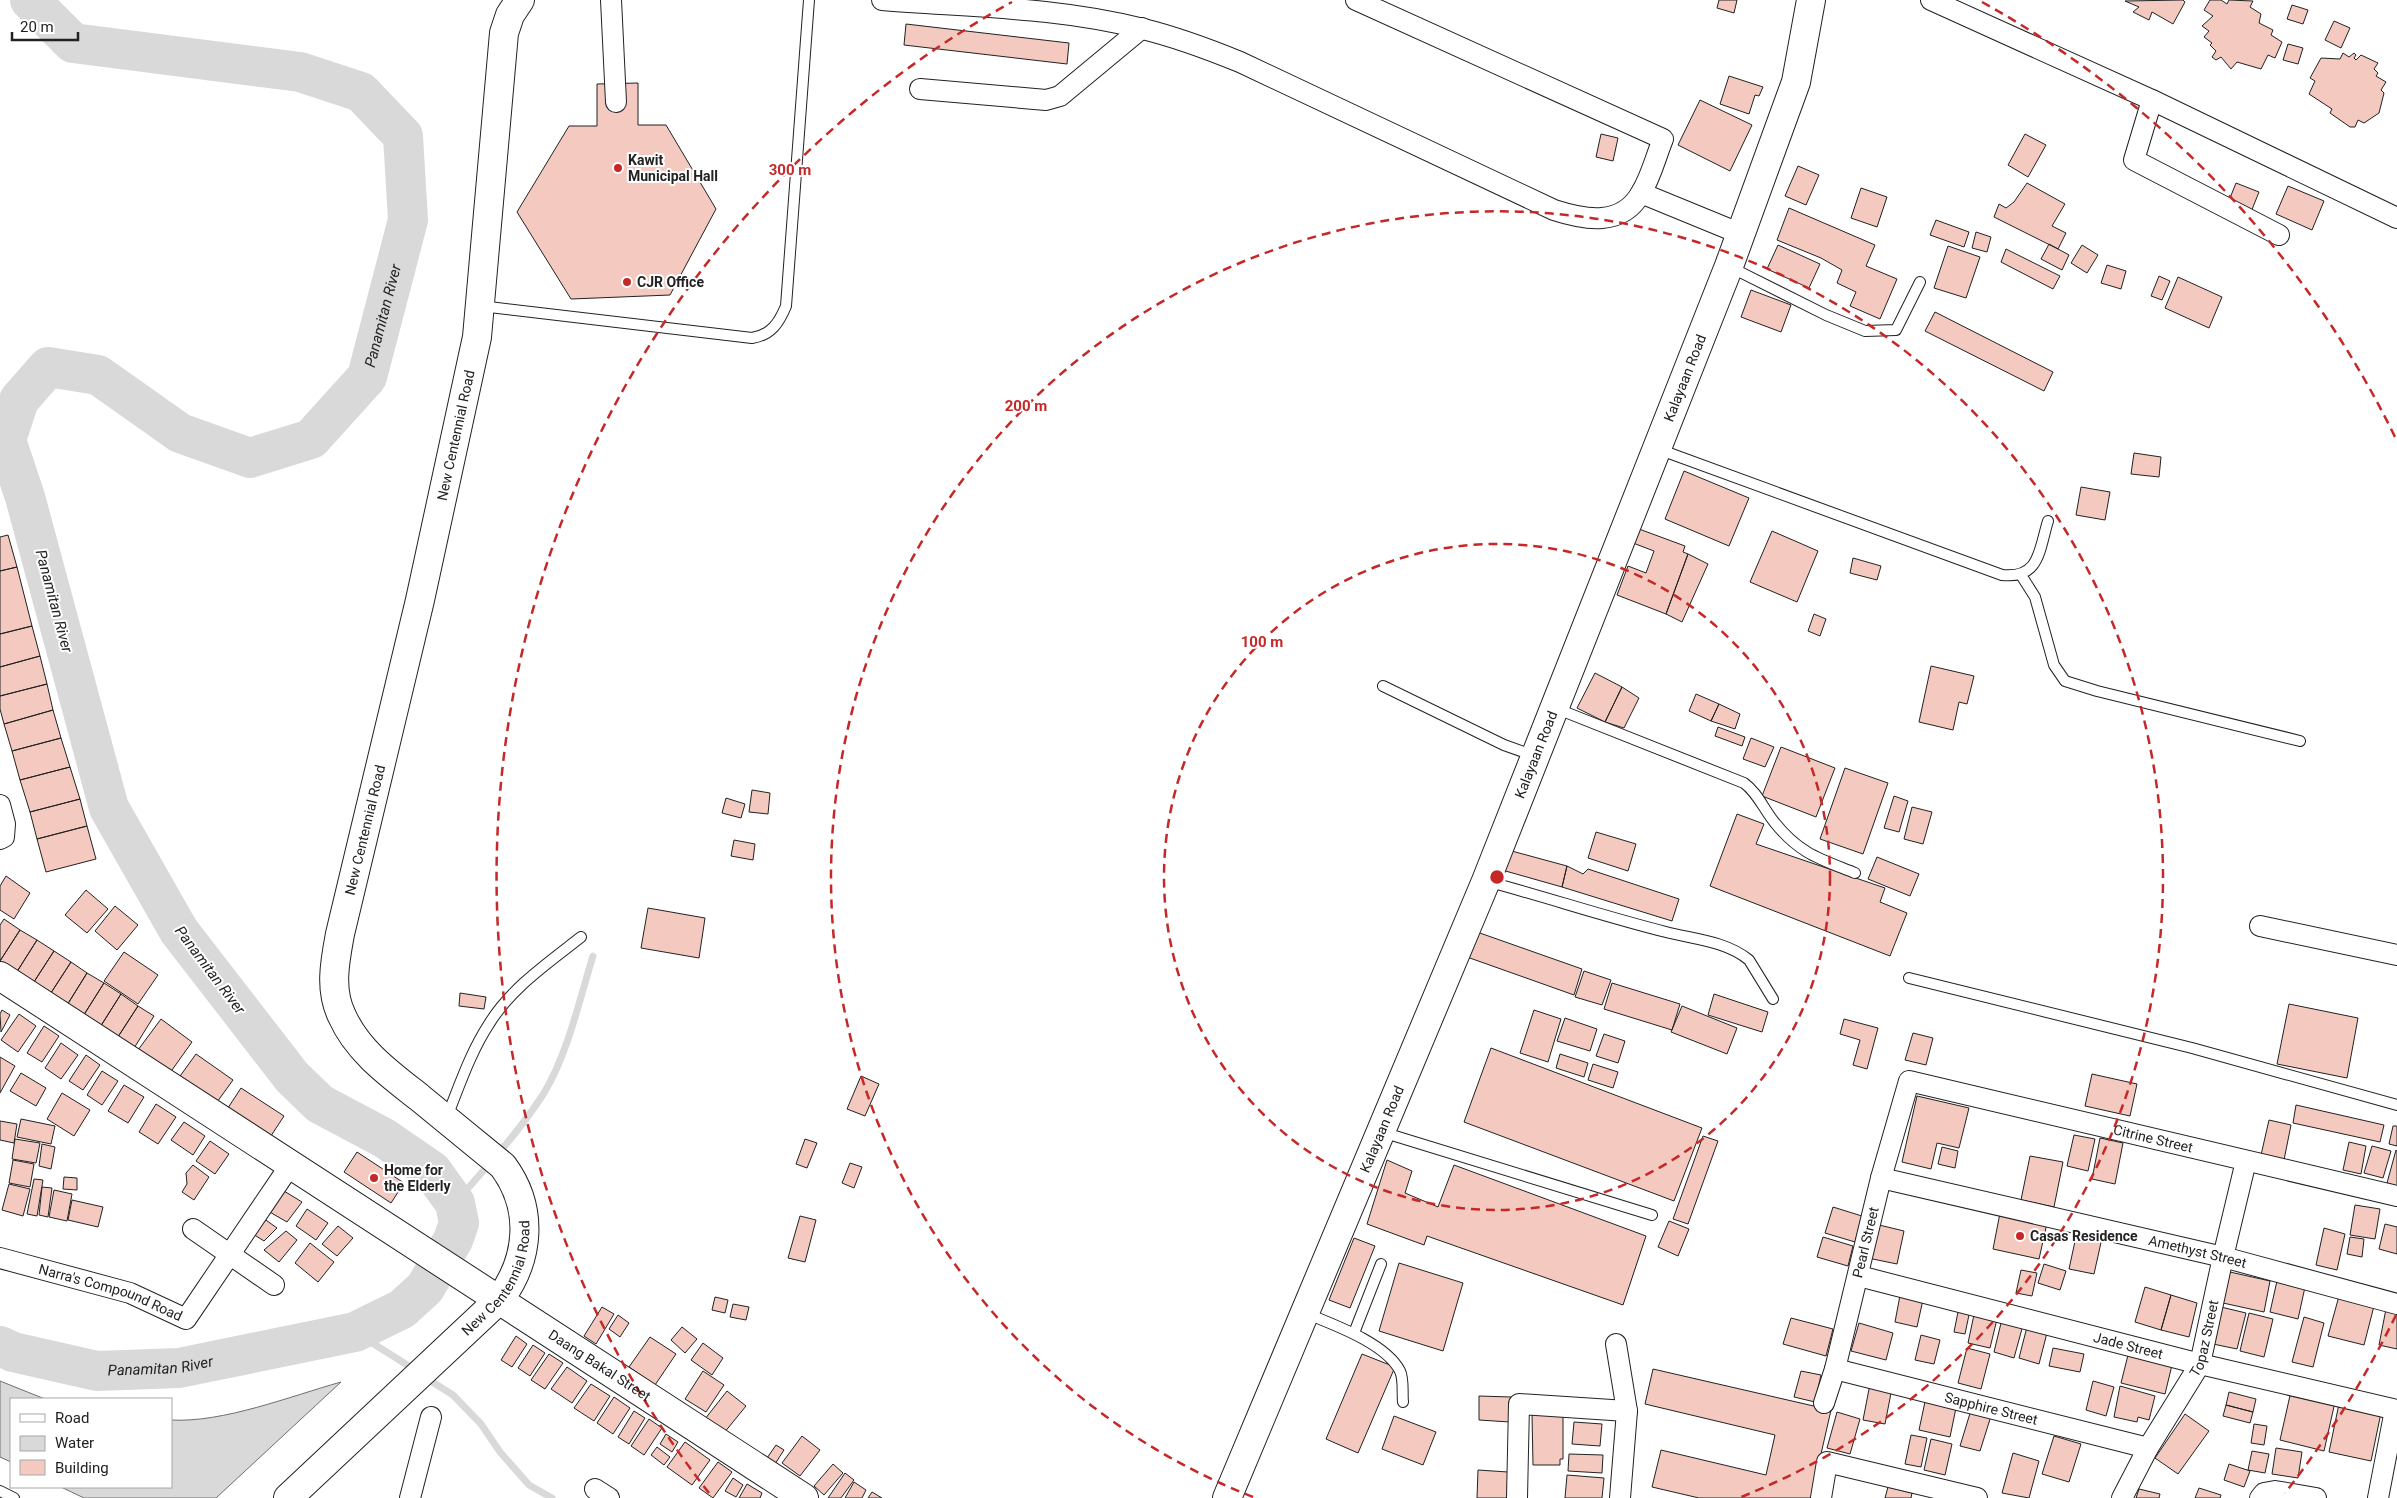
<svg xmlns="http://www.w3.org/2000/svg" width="2397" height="1498" font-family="Roboto,sans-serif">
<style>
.water{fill:#d9d9d9;stroke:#6f6f6f}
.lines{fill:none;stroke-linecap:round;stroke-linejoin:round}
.stream{stroke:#d9d9d9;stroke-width:7}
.river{stroke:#d9d9d9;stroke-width:40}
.building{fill:#f3c9c0;stroke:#222}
.lane-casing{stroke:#222;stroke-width:12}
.street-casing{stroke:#222;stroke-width:22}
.secondary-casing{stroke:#222;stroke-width:30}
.lane{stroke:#fff;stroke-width:10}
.street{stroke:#fff;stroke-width:20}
.secondary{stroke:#fff;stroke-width:28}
.ring{fill:none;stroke:#c62828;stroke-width:2.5;stroke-dasharray:9 6}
.poi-dot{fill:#c62828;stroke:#fff;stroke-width:2}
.labels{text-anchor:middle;stroke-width:4;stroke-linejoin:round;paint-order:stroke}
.poi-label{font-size:14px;font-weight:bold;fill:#222;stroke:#fff;text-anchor:start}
.street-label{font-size:14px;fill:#222;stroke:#fff}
.water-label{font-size:15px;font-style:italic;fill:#222;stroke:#fff}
.centre{fill:#c62828;stroke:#fff;stroke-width:2.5}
.ring-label{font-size:15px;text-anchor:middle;font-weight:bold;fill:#c62828;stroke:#fff;stroke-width:4;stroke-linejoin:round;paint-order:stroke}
</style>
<rect width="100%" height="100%" fill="#fff"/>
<path class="water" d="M0 1381 45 1399H11V1462L0 1457Z
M341 1382 216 1498H84L61 1487H171V1420C223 1423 291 1396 341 1382Z"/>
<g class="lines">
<path class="stream" d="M498 1154C514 1135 530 1115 544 1093 568 1053 579 1001 593 956
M455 1203 491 1162
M355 1332 415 1370
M426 1378 453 1395 481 1424 500 1452 529 1485 552 1498"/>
<path class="river" id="s1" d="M0 1346 13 1352 97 1371 179 1368 355 1332 402 1309 425 1288 453 1240 459 1223 455 1203 432 1171 384 1138 320 1104 292 1077 179 931 109 808 25 497 6 440 19 400 48 367 98 375 180 433 250 458 311 439 367 377 408 220 403 136 361 92 300 72 73 43 30 0"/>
</g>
<path class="building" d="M1719 0H1737L1734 13 1717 8Z
M2183 0 2185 2 2173 24 2152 12 2149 20 2133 12 2139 7 2125 1Z
M2210 0H2221L2227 4 2229 0 2253 1 2250 7 2261 14 2259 23 2273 30 2271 35 2282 42 2275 58 2268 55 2261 69 2237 62 2231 69 2221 57 2216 60 2212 57 2216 51 2210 45 2212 43 2204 37 2209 31 2202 26 2213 16 2204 10Z
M2292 5 2308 10 2303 24 2287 19Z
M2334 21 2350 28 2341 48 2325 40Z
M906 24 1069 43 1067 64 904 45Z
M2288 44 2303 48 2298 64 2283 60Z
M2343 53 2349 57 2354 53 2356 55 2354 58 2356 60 2361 55 2378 63 2374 69 2378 73 2376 76 2386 82 2381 90 2384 93 2379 113 2364 123 2358 120 2355 127H2350L2330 113 2332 109 2309 94 2315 81 2310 78 2321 58 2340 59Z
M1729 76 1763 87 1759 96 1755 95 1749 114 1720 104Z
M638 83V125H666L716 209 670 295 571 299 517 212 569 126H597V84Z
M1700 100 1752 125 1730 171 1678 145Z
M1601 134 1618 138 1613 161 1596 157Z
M2025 134 2046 145 2028 177 2008 165Z
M1798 166 1819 175 1806 205 1785 196Z
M2027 183 2065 204 2052 226 2066 233 2058 249 1994 217 1999 204 2006 208 2014 202Z
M2236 183 2259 192 2251 212 2228 203Z
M2288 186 2324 201 2312 230 2276 214Z
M1861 188 1887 197 1877 227 1851 218Z
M1789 208 1875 245 1866 266 1897 279 1880 319 1850 306 1856 292 1837 283 1842 270 1821 258 1777 240Z
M1936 220 1969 232 1964 247 1930 235Z
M1976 232 1991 237 1987 252 1972 248Z
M2049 244 2069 255 2062 270 2041 259Z
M1778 245 1820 264 1809 288 1767 269Z
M2082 245 2098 255 2087 273 2071 263Z
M1948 246 1980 257 1966 298 1934 288Z
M2006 249 2060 276 2053 289 2001 262Z
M2107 265 2126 271 2121 289 2101 283Z
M2159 276 2170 281 2162 300 2151 296Z
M2178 277 2222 297 2209 328 2165 308Z
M1751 290 1791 305 1781 332 1741 317Z
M1935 312 2053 372 2044 391 1925 331Z
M2134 453 2161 457 2159 477 2131 474Z
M1684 471 1749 498 1729 546 1665 519Z
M2081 487 2110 492 2105 520 2076 515Z
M1639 529 1685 546 1683 552 1688 554 1666 614 1617 595 1628 566 1646 573 1654 551 1633 543Z
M1772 531 1818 551 1797 602 1750 582Z
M8 535 17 567 0 571V537Z
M1688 554 1708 564 1682 622 1666 614Z
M1853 558 1881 566 1877 580 1850 573Z
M17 567 32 626 0 634V571Z
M1814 614 1826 619 1820 636 1808 631Z
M32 626 40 656 0 667V634Z
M40 656 47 684 0 696V667Z
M1931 666 1974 676 1967 704 1959 702 1953 730 1919 722Z
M1595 673 1622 687 1605 722 1577 708Z
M47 684 53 710 4 724 0 709V696Z
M1622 687 1639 698 1624 728 1605 722Z
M1696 694 1719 704 1711 721 1689 711Z
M1719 704 1740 714 1735 729 1711 721Z
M53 710 61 738 12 751 4 724Z
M1718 727 1745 737 1742 746 1715 736Z
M61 738 70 767 20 780 12 751Z
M1751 738 1774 747 1765 767 1743 759Z
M1781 747 1835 768 1816 817 1762 796Z
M70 767 80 799 30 812 20 780Z
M1845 768 1888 783 1863 854 1820 839Z
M752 790 770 793 768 814 749 812Z
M1894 796 1908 801 1899 832 1884 828Z
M726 798 745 804 741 818 722 813Z
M80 799 87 826 37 839 30 812Z
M1912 807 1932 812 1923 844 1904 839Z
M1737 814 1764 824 1756 844 1885 888 1880 902 1907 913 1890 956 1710 886Z
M87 826 96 859 46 872 37 839Z
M1596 832 1636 844 1628 871 1588 858Z
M734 840 755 844 753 860 731 856Z
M1508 850 1567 866 1562 887 1502 870Z
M1877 857 1919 874 1910 896 1868 879Z
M1567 866 1583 874 1588 869 1679 899 1672 921 1562 887Z
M6 876 30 893 14 919 0 910V886Z
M86 890 108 909 87 933 65 915Z
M115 906 138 925 117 950 95 931Z
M648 908 705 918 699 958 641 948Z
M4 919 20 930 0 961V925Z
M20 930 37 940 13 978 0 969V961Z
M1477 932 1582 969 1574 995 1467 957Z
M37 940 54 951 30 988 13 978Z
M54 951 71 962 47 999 30 988Z
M124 952 158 975 138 1004 104 981Z
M71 962 87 973 64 1010 47 999Z
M1584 971 1611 980 1602 1005 1575 997Z
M87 973 104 983 80 1021 64 1010Z
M104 983 121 994 97 1032 80 1021Z
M1612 983 1680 1004 1672 1030 1604 1009Z
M460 993 486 997 484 1009 459 1006Z
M121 994 138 1006 114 1043 97 1032Z
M1714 994 1768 1012 1762 1032 1708 1015Z
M2289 1004 2358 1018 2347 1078 2277 1064Z
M138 1006 154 1016 131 1053 114 1043Z
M1682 1006 1737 1028 1727 1054 1671 1032Z
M2 1010 10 1015 1 1032 0 1014Z
M1534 1010 1561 1019 1548 1062 1520 1053Z
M19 1014 36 1026 18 1052 1 1040Z
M1565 1018 1597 1029 1590 1051 1557 1041Z
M161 1019 192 1042 167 1077 135 1054Z
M1844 1019 1878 1028 1867 1069 1853 1065 1860 1040 1840 1034Z
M44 1026 59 1036 42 1062 27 1053Z
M1913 1033 1933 1038 1926 1065 1905 1060Z
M1604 1034 1625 1041 1618 1063 1596 1056Z
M61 1043 78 1055 61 1079 45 1068Z
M1491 1048 1702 1128 1674 1201 1464 1122Z
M196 1054 233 1080 212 1109 175 1083Z
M1560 1054 1588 1063 1584 1077 1556 1068Z
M86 1055 100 1065 83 1090 69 1081Z
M0 1057 15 1066 0 1093Z
M1593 1064 1618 1072 1613 1088 1588 1080Z
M102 1071 118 1081 102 1105 87 1095Z
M21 1073 46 1088 36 1106 10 1091Z
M2092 1074 2137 1084 2130 1116 2085 1106Z
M861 1076 879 1084 865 1116 847 1109Z
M124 1085 144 1097 128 1123 108 1111Z
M241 1088 284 1116 265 1145 222 1117Z
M62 1093 90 1110 74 1136 47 1119Z
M1917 1096 1969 1108 1959 1148 1937 1143 1931 1169 1902 1162Z
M156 1104 176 1117 158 1144 139 1132Z
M2296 1105 2384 1125 2380 1142 2293 1123Z
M21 1119 55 1126 51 1144 17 1137Z
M2269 1120 2291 1125 2284 1160 2261 1155Z
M0 1121 17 1124 14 1143 0 1140Z
M184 1122 205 1136 193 1155 171 1140Z
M2393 1126H2397V1146L2389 1144Z
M2074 1135 2095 1139 2088 1171 2067 1166Z
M1703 1136 1718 1141 1688 1224 1673 1219Z
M2100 1138 2123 1143 2115 1184 2092 1179Z
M15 1139 40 1143 36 1163 12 1159Z
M805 1139 817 1143 807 1168 796 1164Z
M210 1141 229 1154 215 1174 196 1161Z
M2349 1142 2366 1146 2361 1174 2343 1170Z
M42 1144 55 1147 51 1169 39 1166Z
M2372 1146 2391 1151 2383 1178 2364 1173Z
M1942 1147 1958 1151 1955 1168 1938 1164Z
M2396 1150 2397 1151V1186L2387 1183Z
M357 1152 404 1183 391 1203 344 1172Z
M2030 1156 2063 1162 2054 1207 2021 1200Z
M13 1160 34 1164 30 1187 9 1183Z
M1387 1160 1412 1171 1405 1193 1438 1207 1454 1165 1646 1236 1623 1305 1427 1236 1424 1245 1367 1224Z
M850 1163 862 1167 854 1188 842 1183Z
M193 1165 209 1177 194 1200 182 1192 187 1184 186 1173Z
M64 1177 77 1178V1190L63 1189Z
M34 1179 43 1180 37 1216 27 1214Z
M9 1184 30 1189 23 1216 2 1210Z
M42 1187 52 1188 48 1217 39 1215Z
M54 1190 72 1194 67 1221 49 1217Z
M284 1191 302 1202 287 1222 268 1211Z
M72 1200 103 1207 98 1227 68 1220Z
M2355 1205 2380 1209 2375 1239 2350 1235Z
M1833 1207 1862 1216 1855 1242 1825 1233Z
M307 1209 328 1223 316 1240 296 1226Z
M2000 1213 2047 1223 2039 1259 1993 1249Z
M800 1216 816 1220 805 1262 788 1258Z
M263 1218 277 1228 264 1241 253 1234Z
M1669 1221 1689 1229 1678 1256 1658 1247Z
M1875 1224 1904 1231 1897 1264 1868 1258Z
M2385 1224 2397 1227V1254L2379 1249Z
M338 1226 353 1238 337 1256 322 1244Z
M2324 1228 2345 1234 2337 1270 2316 1265Z
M286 1231 297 1240 279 1262 264 1250Z
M2077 1232 2102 1238 2094 1274 2069 1269Z
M1823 1237 1853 1246 1848 1266 1817 1257Z
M2350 1237 2364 1239 2362 1257 2347 1254Z
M1354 1238 1375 1246 1350 1308 1329 1300Z
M310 1243 334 1262 318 1282 295 1263Z
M1399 1263 1463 1283 1443 1351 1379 1331Z
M2044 1264 2066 1271 2060 1290 2038 1283Z
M2021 1270 2037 1273 2032 1296 2016 1293Z
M2230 1272 2270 1281 2264 1312 2223 1303Z
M2277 1281 2305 1287 2298 1319 2270 1312Z
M2145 1287 2171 1295 2161 1330 2135 1322Z
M1901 1290 1924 1295 1917 1327 1895 1322Z
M2171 1295 2197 1303 2189 1337 2161 1330Z
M2339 1296 2374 1306 2364 1345 2328 1336Z
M715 1297 728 1300 725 1313 712 1310Z
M733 1304 749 1307 746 1320 730 1317Z
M602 1307 614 1314 596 1344 584 1336Z
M1959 1307 1970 1310 1965 1334 1954 1332Z
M2221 1307 2246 1313 2237 1349 2213 1344Z
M2386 1309 2397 1311V1349L2379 1345Z
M1975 1310 1998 1315 1990 1348 1968 1343Z
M2249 1313 2273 1319 2264 1357 2240 1351Z
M618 1315 629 1323 620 1337 609 1329Z
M2304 1317 2324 1323 2313 1367 2292 1362Z
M1791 1318 1833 1329 1826 1356 1783 1344Z
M2002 1319 2023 1325 2014 1358 1994 1352Z
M1859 1323 1893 1333 1886 1360 1851 1351Z
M2028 1323 2048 1329 2039 1364 2019 1358Z
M682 1327 697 1339 685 1353 671 1340Z
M1921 1335 1940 1340 1934 1364 1915 1360Z
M516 1336 527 1344 512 1367 501 1360Z
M650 1337 676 1354 655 1385 629 1367Z
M703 1343 723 1358 712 1375 691 1360Z
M533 1345 545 1353 530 1376 518 1368Z
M1967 1348 1990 1354 1981 1389 1958 1383Z
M2053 1348 2084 1354 2080 1372 2049 1366Z
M2129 1351 2173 1361 2165 1394 2121 1383Z
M549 1354 563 1363 545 1389 531 1380Z
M1362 1354 1395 1367 1358 1453 1326 1439Z
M567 1367 587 1381 572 1403 551 1389Z
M1653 1369 1831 1410 1811 1498H1699L1652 1487 1661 1450 1766 1475 1775 1435 1645 1404Z
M703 1371 724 1385 706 1412 685 1399Z
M1801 1371 1821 1375 1815 1402 1794 1397Z
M2093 1381 2114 1387 2106 1416 2086 1410Z
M591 1384 610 1396 594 1421 574 1408Z
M1870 1384 1892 1388 1885 1424 1863 1420Z
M2120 1386 2155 1396 2149 1420 2138 1417 2137 1422 2114 1417Z
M727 1391 746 1406 724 1433 705 1419Z
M2291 1391 2335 1402 2324 1451 2280 1440Z
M2229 1392 2256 1399 2253 1412 2226 1405Z
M1479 1396 1511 1397 1510 1422 1479 1420Z
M614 1397 630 1408 613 1434 597 1423Z
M1926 1397 1957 1403 1950 1437 1919 1430Z
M2340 1399 2382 1408 2371 1461 2329 1452Z
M2226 1405 2253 1412 2250 1423 2223 1416Z
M1971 1410 1991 1416 1980 1451 1960 1446Z
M634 1411 645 1418 629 1444 618 1437Z
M1837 1412 1860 1419 1850 1454 1827 1448Z
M1532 1414H1563V1459H1560V1465H1533Z
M2185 1414 2209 1431 2178 1474 2155 1458Z
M1394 1416 1436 1432 1423 1465 1382 1449Z
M649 1419 662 1428 644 1455 631 1446Z
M1574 1422 1602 1424 1600 1446 1572 1444Z
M2254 1424 2267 1426 2264 1445 2251 1443Z
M666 1434 678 1442 672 1452 660 1444Z
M1911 1435 1927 1438 1921 1467 1905 1464Z
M802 1436 820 1450 800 1476 782 1463Z
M2054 1436 2081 1444 2069 1482 2042 1474Z
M1931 1439 1952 1444 1945 1475 1924 1470Z
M685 1442 710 1460 692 1485 667 1467Z
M776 1445 784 1450 775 1464 767 1458Z
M657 1447 670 1457 664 1465 651 1455Z
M2276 1448 2302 1452 2298 1478 2272 1474Z
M2252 1451 2269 1454 2265 1473 2248 1470Z
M2013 1453 2039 1461 2029 1498 2002 1493Z
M1569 1454 1603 1455 1602 1473 1568 1471Z
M718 1462 732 1472 713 1498 699 1488Z
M833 1464 843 1473 824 1495 814 1486Z
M2229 1464 2250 1471 2244 1487 2224 1480Z
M1478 1470 1508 1472 1507 1498H1477Z
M845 1473 854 1480 841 1498H828Z
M1567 1475 1604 1478 1602 1498H1565Z
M733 1478 743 1485 736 1497 725 1491Z
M854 1482 866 1490 862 1498H845Z
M747 1484 762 1493 760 1498H739Z
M1888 1487 1912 1493 1911 1498H1885Z
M2199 1488 2221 1495 2220 1498H2195Z
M2139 1489 2160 1494 2159 1498H2136Z
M872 1492 882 1498H868Z"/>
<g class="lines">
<defs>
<path id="lane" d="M1730 267 1826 315 1865 331 1896 330 1920 282
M481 306 752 338C771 335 779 323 786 306L809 0
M1658 449 2002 575C2040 579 2039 550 2048 521
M2021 575 2035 597 2054 665 2065 681 2097 691 2300 741
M1383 686 1504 745 1535 756
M1555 708 1744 783C1758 793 1764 810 1775 823 1800 854 1820 859 1855 873
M1486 881C1546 897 1606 917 1666 932 1693 939 1726 941 1749 960L1773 999
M1909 978 2192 1048 2397 1105
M446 1119C459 1087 470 1053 489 1024 511 988 548 963 581 937
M1382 1132 1652 1215
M1305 1313C1332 1324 1386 1343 1400 1371 1404 1379 1402 1393 1403 1402
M1354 1333 1381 1264
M0 1491 14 1498"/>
<g id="street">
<path d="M611 0 616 102"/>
<path d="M882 0C968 7 1058 7 1143 29 1176 37 1208 49 1240 62L1554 210C1585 220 1622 227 1641 193 1651 177 1656 156 1663 139L1356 0"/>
<path d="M1931 0 2152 100 2397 218"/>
<path d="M920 89 1046 100 1060 96 1142 28"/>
<path d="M2152 100 2134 160 2279 235"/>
<path d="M1641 193 1741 234"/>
<path d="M0 805 5 824 4 837 0 839"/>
<path d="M2260 926 2397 955"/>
<path id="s2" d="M1881 1178 2223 1257 2397 1304"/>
<path d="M193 1229 274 1285"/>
<path id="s3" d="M0 1258 130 1293 186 1319 291 1164"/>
<path id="s4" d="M1859 1276 2200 1364 2397 1410"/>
<path d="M1616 1344 1627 1411 1620 1498"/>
<path id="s5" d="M1835 1369 2148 1448"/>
<path id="s6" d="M1824 1403 1835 1369 1881 1178 1909 1081 2397 1196"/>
<path d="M595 1489 609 1498"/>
<path d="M410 1498 431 1417"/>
<path d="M1517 1498 1519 1404 1627 1411"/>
<path d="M1821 1498 1827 1462 1977 1498"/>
<path id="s7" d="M2122 1498 2148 1448 2200 1364 2223 1257 2246 1161"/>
<path d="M2260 1498 2264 1493 2275 1491 2316 1498"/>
<path d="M2378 1498 2395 1410"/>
</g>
<g id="secondary">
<path id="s8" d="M0 976 804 1498"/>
<path id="s9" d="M288 1498 500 1299C530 1258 534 1208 503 1166 475 1143 448 1121 420 1098 391 1075 358 1052 342 1016 329 990 335 961 340 934L420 600 477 337 504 33 510 15 520 0"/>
<path id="s10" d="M1227 1498 1486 881 1729 266 1796 82 1811 0"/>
</g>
</defs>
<use href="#lane" class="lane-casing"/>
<use href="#street" class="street-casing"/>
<use href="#secondary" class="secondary-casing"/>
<use href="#lane" class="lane"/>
<use href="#street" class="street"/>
<use href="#secondary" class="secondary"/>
</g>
<g class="ring">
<circle cx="1497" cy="877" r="333"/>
<path d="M1253 1497A666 666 0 1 1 1741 1497"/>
<path d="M2396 1315A1000 1000 0 0 1 2285 1493M709 1493A1000 1000 0 0 1 1012 2M1982 2A1000 1000 0 0 1 2396 439"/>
</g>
<g class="poi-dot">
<circle cx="618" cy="168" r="5"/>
<circle cx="627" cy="282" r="5"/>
<circle cx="374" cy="1178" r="5"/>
<circle cx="2020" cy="1236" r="5"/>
</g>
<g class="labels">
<g class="poi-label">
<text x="628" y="165">Kawit<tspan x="628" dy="16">Municipal Hall</tspan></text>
<text x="637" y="287">CJR Office</text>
<text x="384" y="1175">Home for<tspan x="384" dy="16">the Elderly</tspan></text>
<text x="2030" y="1241">Casas Residence</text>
</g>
<g class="street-label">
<text dy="5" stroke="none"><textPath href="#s10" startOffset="1210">Kalayaan Road</textPath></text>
<text dy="5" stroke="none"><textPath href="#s9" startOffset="1251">New Centennial Road</textPath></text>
<text dy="5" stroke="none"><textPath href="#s10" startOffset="805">Kalayaan Road</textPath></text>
<text dy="5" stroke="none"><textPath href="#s9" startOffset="846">New Centennial Road</textPath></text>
<text dy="5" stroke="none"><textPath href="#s10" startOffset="400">Kalayaan Road</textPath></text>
<text dy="5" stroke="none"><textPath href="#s6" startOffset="584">Citrine Street</textPath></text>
<text dy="5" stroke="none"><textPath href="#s6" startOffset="166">Pearl Street</textPath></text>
<text dy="5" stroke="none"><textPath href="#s2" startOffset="325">Amethyst Street</textPath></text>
<text dy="5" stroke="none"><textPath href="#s9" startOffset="308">New Centennial Road</textPath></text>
<text dy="5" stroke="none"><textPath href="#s3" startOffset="116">Narra's Compound Road</textPath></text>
<text dy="5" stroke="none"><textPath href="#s7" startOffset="181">Topaz Street</textPath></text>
<text dy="5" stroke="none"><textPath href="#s4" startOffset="278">Jade Street</textPath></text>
<text dy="5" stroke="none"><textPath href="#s8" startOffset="715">Daang Bakal Street</textPath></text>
<text dy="5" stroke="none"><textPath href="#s5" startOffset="161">Sapphire Street</textPath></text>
</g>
<g class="water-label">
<text dy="5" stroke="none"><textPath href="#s1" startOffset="1979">Panamitan River</textPath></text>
<text transform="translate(54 601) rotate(75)" y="5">Panamitan River</text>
<text transform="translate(210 970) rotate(53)" y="5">Panamitan River</text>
<text dy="5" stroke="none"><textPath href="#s1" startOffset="164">Panamitan River</textPath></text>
</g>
</g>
<circle cx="1497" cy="877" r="8" class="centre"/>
<g class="ring-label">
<text x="790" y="175">300 m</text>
<text x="1026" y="411">200 m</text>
<text x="1262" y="647">100 m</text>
</g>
<rect x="10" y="1398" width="162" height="90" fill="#ffffff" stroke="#a7a7a7"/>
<rect x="20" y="1414" width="25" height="8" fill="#ffffff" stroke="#a7a7a7"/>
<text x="55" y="1423" font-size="15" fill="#222222">Road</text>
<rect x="20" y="1436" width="25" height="15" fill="#d9d9d9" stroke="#a7a7a7"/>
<text x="55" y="1448" font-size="15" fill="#222222">Water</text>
<rect x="20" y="1460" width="25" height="15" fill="#f3c9c0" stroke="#a7a7a7"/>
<text x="55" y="1473" font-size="15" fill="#222222">Building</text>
<path d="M12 32v8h66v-8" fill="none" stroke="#222222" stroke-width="2.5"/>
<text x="20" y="32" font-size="15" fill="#222222" stroke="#ffffff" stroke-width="4" paint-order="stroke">20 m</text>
</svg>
